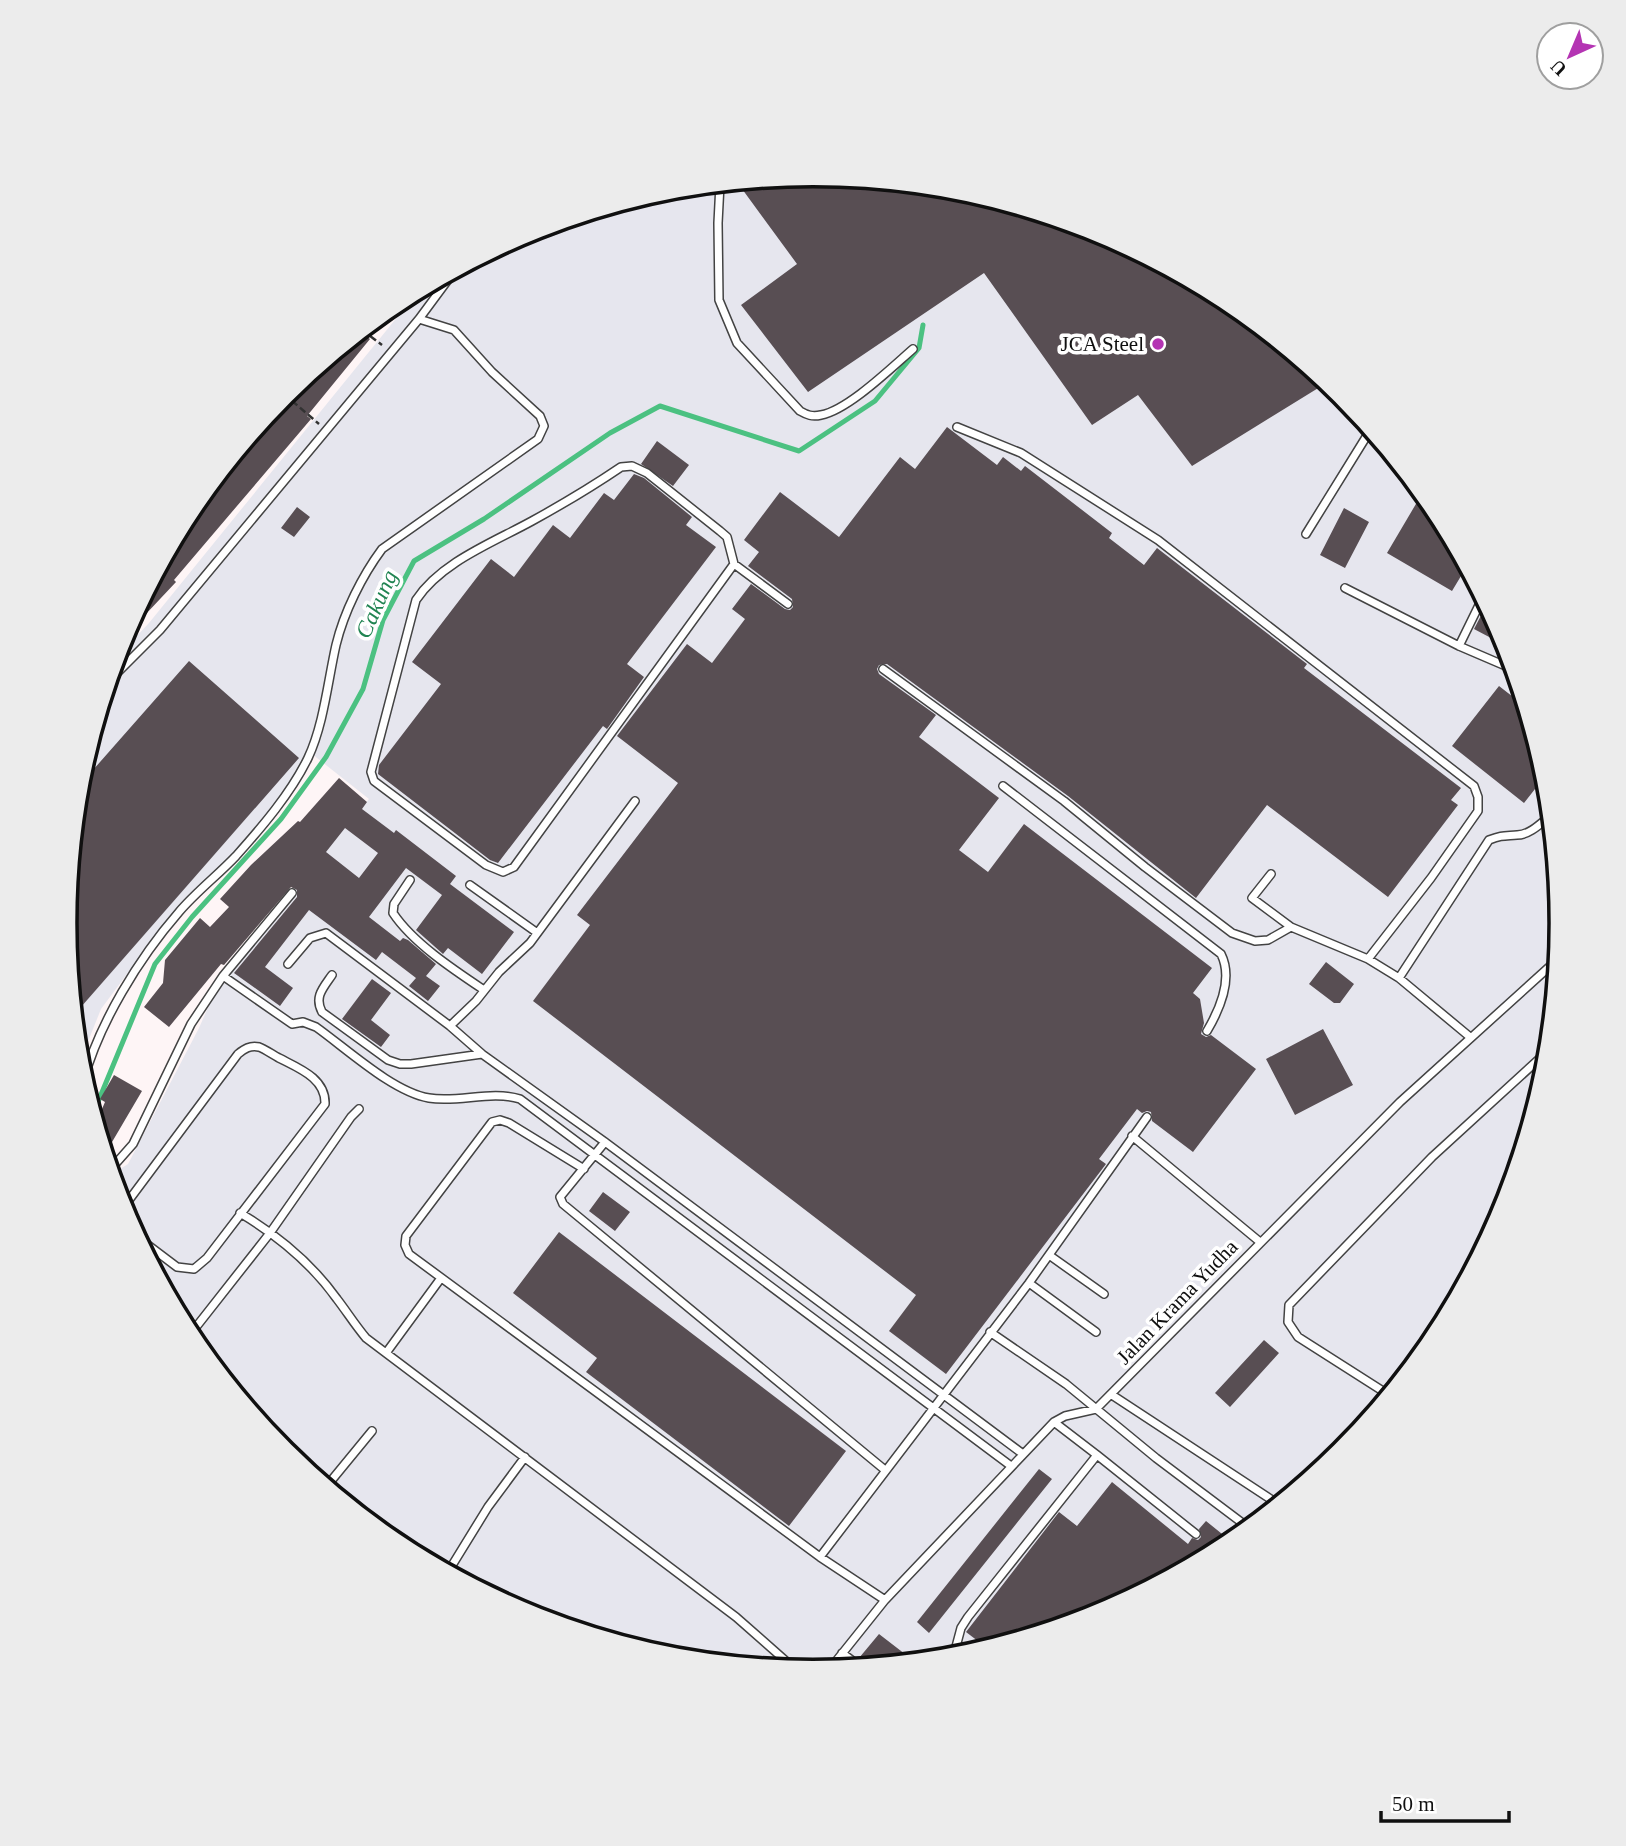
<svg xmlns="http://www.w3.org/2000/svg" width="1626" height="1846" font-family="Georgia,serif">
<style>
.industrial{fill:#e6e6ee}
.lines{fill:none;stroke-linecap:round;stroke-linejoin:round}
.stream{stroke:#4bc181;stroke-width:5}
.building{fill:#584e53;fill-rule:evenodd}
.lane-casing{stroke:#434343;stroke-width:10}
.path{stroke:#323232;stroke-width:2.5;stroke-dasharray:7 3.5;stroke-linecap:butt}
.lane{stroke:#fff;stroke-width:7}
.poi-dot{fill:#b434b3;stroke:#fff;stroke-width:2.5}
.labels{text-anchor:middle;stroke-width:7;stroke-linejoin:round;paint-order:stroke}
.poi-label{font-size:21px;fill:#101010;stroke:#fff;text-anchor:end}
.street-label{font-size:21px;fill:#101010;stroke:#fff}
.water-label{font-size:23px;font-style:italic;fill:#218452;stroke:#fff}
.rim{fill:none;stroke:#101010;stroke-width:3.5}
</style>
<rect width="100%" height="100%" fill="#fef5f6"/>
<path class="industrial" d="M813 175 959 189 1100 232 1229 301 1342 394 1435 508 1504 637 1547 777 1561 923 1547 1069 1504 1210 1435 1339 1342 1452 1228 1545 1099 1614 959 1657 813 1671 667 1657 526 1614 397 1545 284 1452 191 1338 122 1209 111 1175 128 1164 199 1028 228 962 369 799 312 754 278 813 156 935 101 1009 79 1064 65 923 79 777 115 659 149 623 420 289 527 232 667 189Z"/>
<g class="lines">
<path class="stream" d="M93 1114 155 964 192 917 281 819 326 757 363 689 383 620 414 561 484 519 610 433 660 406 799 451 875 401 919 348 923 325"/>
</g>
<path class="building" d="M813 175 959 189 1100 232 1229 301 1328 382 1192 466 1138 395 1092 425 984 273 808 392 741 305 797 264 737 182Z
M360 331 370 339 307 416 311 419 174 580 176 582 129 632 125 630 191 507 284 394Z
M947 427 997 465 1003 457 1021 471 1025 466 1112 533 1109 538 1144 565 1157 548 1307 664 1304 668 1461 788 1451 800 1458 805 1388 897 1267 805 1196 898 1068 796 887 664 879 665 877 669 879 674 936 715 919 737 999 798 959 850 988 872 1024 824 1212 968 1193 993 1200 999 1204 1023 1201 1034 1206 1037 1211 1035 1256 1069 1193 1152 1152 1121 1151 1112 1147 1111 1142 1113 1137 1109 1099 1159 1106 1164 946 1374 889 1331 916 1295 533 1001 590 925 577 915 678 783 617 736 687 644 712 663 745 619 732 609 751 584 785 609 790 610 793 607 792 599 748 566 759 552 744 540 780 492 839 537 900 457 915 469Z
M657 441 689 465 673 486 641 464Z
M634 474 644 478 692 517 686 525 716 547 627 664 644 677 607 729 603 726 498 863 490 860 378 774 379 765 441 684 412 662 491 559 514 577 553 525 570 538 604 493 614 500Z
M1423 492 1435 508 1467 566 1452 591 1387 553Z
M297 507 310 517 294 537 281 528Z
M1344 508 1369 522 1345 568 1320 555Z
M1487 604 1504 637 1508 647 1474 629Z
M189 661 299 758 74 1015 65 923 78 787Z
M1499 686 1526 707 1546 775 1524 803 1452 746Z
M339 778 367 802 362 809 394 833 396 830 456 876 450 884 514 932 482 974 448 948 443 954 416 930 442 895 406 868 369 917 400 941 403 938 408 940 436 964 426 976 440 986 428 1001 409 986 416 978 382 952 376 960 309 910 265 967 293 988 280 1006 234 973 297 897V890L291 887 224 965 221 964 169 1027 144 1007 163 983 165 960 200 918 210 927 229 907 220 899 251 865 298 821 300 822ZM345 828 378 853 359 878 326 852Z
M1326 962 1354 984 1340 1003H1334L1309 984Z
M372 979 391 993 371 1020 390 1035 381 1047 342 1019Z
M1323 1029 1353 1085 1295 1115 1266 1059Z
M114 1075 142 1091 105 1154 96 1123 105 1102 100 1099Z
M603 1192 630 1212 615 1231 589 1211Z
M559 1232 846 1451 789 1526 586 1372 597 1358 513 1293Z
M1264 1340 1279 1353 1230 1407 1215 1393Z
M1039 1469 1052 1479 929 1633 917 1622Z
M1112 1482 1188 1544 1192 1538 1198 1540 1201 1537 1199 1529 1206 1521 1232 1542 1099 1614 987 1648 966 1632 1059 1512 1077 1526Z
M879 1634 914 1661 867 1666 859 1658Z"/>
<g class="lines">
<defs>
<path id="lane" d="M720 184 718 223 719 300 737 343 800 411C807 415 812 417 821 415 848 410 891 368 913 349
M957 427 1021 453 1158 540 1474 786 1478 797V811L1431 878 1368 959
M1306 534 1371 429
M734 564 727 537 720 531 647 473 632 466 621 467C593 486 563 504 532 521 494 542 441 562 416 600L371 772 374 781 486 865 503 872 514 867 734 564 788 604
M1345 588 1459 646 1515 670
M1459 646 1483 597
M883 669 1064 801 1145 867 1232 933 1255 941 1268 940 1291 927 1368 959 1399 978 1470 1037
M108 682 160 630 419 319 456 269
M1003 786 1221 954C1233 978 1220 1009 1207 1031
M1271 874 1252 898 1291 927
M410 880 394 904 393 913C413 943 454 970 484 990
M470 885 536 932
M288 964 310 938 326 933 450 1026 482 1054
M332 975C323 988 314 997 322 1012L388 1060 400 1064H411L482 1054 605 1142 1023 1454
M223 976 292 1024 303 1022 316 1027C347 1049 393 1092 429 1098 459 1103 491 1090 520 1099L1011 1466
M1399 978 1489 840C1502 835 1504 836 1517 835 1530 835 1541 823 1551 815
M450 1026 476 1001 499 972 530 943 635 801
M83 1082C99 1023 139 958 179 912 196 892 218 875 236 856 262 827 291 793 308 758 324 724 328 680 336 645 344 612 362 576 382 549L538 439 544 426 540 416 492 372 454 330 419 319
M1132 1136 1260 1242
M605 1142 560 1197 563 1204 885 1470
M584 1169 509 1123 500 1120 492 1122 406 1236 405 1245 409 1254 820 1557 1029 1283 1147 1117
M110 1170 133 1144 191 1024 223 976 292 893
M123 1212 126 1204 238 1054C244 1049 250 1045 259 1047 265 1049 273 1055 279 1058 298 1068 326 1078 325 1104L207 1258 194 1269 177 1267 136 1236
M240 1213C277 1235 312 1264 337 1299 347 1312 355 1325 366 1338L736 1617 787 1662
M1049 1255 1104 1294
M1029 1283 1096 1332
M990 1332 1066 1384 1156 1458 1249 1528
M189 1336 270 1233 351 1117 359 1109
M386 1353 441 1278
M1112 1395 1278 1504
M1389 1395 1298 1337 1288 1322 1289 1305 1432 1157 1549 1050
M1054 1422 1097 1455
M326 1487 372 1431
M820 1557 885 1600
M448 1572 488 1507 525 1457
M842 1653 861 1667
M953 1658 961 1628 968 1617 1097 1455 1196 1534
M829 1670 885 1600 1054 1422 1065 1416 1096 1409 1400 1102 1558 959"/>
</defs>
<use href="#lane" class="lane-casing"/>
<path class="path" d="M362 330 382 345
M284 394 319 424"/>
<use href="#lane" class="lane"/>
</g>
<circle class="poi-dot" cx="1158" cy="344" r="7"/>
<g class="labels">
<g class="poi-label">
<text x="1144" y="351">JCA Steel</text>
</g>
<g class="street-label">
<text transform="translate(1177 1302) rotate(-46)" y="7">Jalan Krama Yudha</text>
</g>
<g class="water-label">
<text transform="translate(376 604) rotate(-66)" y="8">Cakung</text>
</g>
</g>
<path d="M0 0H1626V1846H0ZM77 923a736 736 0 1 1 1472 0a736 736 0 1 1-1472 0Z" fill="#ececec" fill-rule="evenodd"/>
<path class="rim" d="M77 923a736 736 0 1 1 1472 0a736 736 0 1 1-1472 0Z"/>
<g transform="translate(1570 56) rotate(224)"><circle r="33" fill="#ffffff" stroke="#9f9f9f" stroke-width="2"/>
<path d="M0-5L12 26L0 18L-12 26Z" fill="#b434b3"/>
<text y="-10" font-size="19" font-weight="bold" text-anchor="middle" fill="#101010">U</text>
</g>
<path d="M1381 1811v10h128v-10" fill="none" stroke="#101010" stroke-width="3.5"/>
<text x="1392" y="1811" font-size="21" fill="#101010" stroke="#ffffff" stroke-width="5" paint-order="stroke">50 m</text>
</svg>
